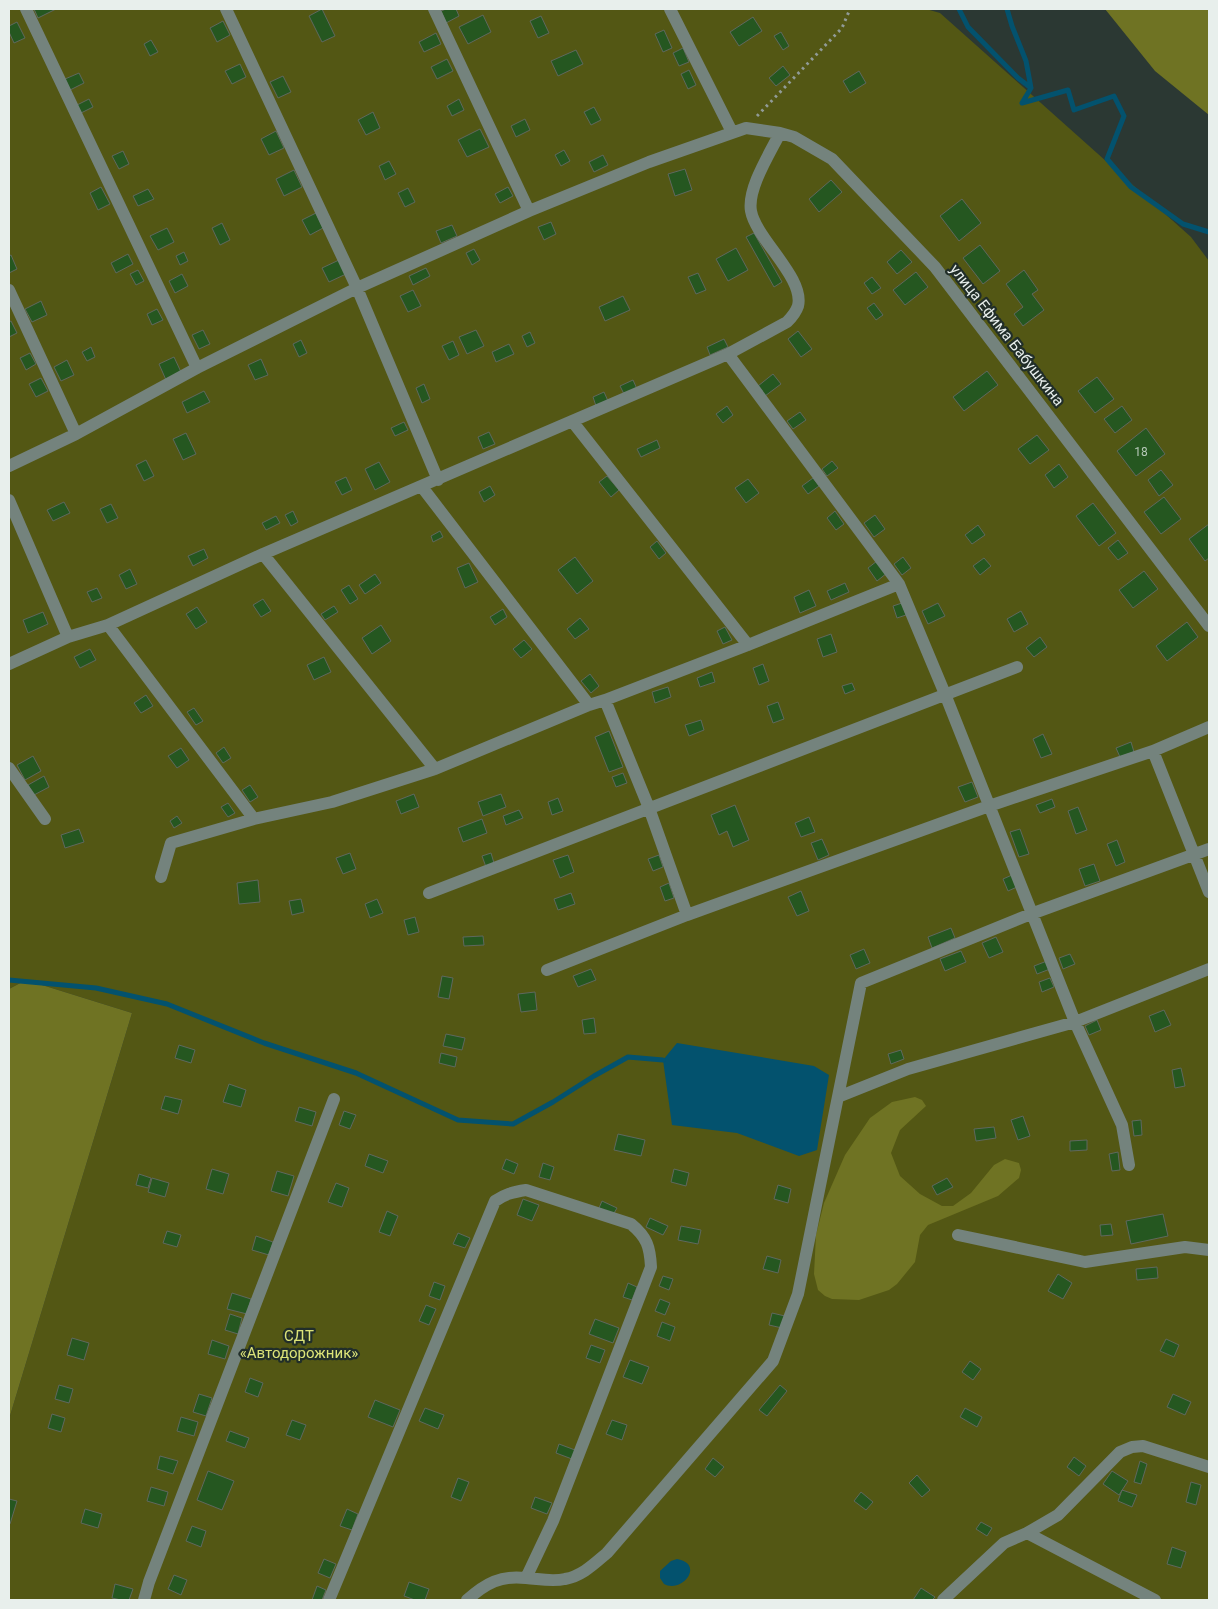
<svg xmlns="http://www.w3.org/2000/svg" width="1218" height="1609" font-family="Roboto,sans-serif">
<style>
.green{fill:#535714}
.forest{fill:#6f7323}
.water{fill:#03526e}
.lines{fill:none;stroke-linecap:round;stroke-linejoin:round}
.stream{stroke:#03526e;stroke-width:5}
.building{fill:#255720;stroke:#5f685e}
.path{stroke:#919b97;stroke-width:3;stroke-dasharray:2.5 4;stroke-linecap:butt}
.minor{stroke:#74837d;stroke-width:12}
.labels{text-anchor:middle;stroke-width:4.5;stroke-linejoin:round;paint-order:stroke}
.number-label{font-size:12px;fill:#b7c9b9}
.street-label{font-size:15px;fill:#e8efec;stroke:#212e29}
.park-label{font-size:15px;fill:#dce378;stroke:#212e29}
</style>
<rect width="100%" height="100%" fill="#2b3833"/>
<path class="green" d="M9 9H926L940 13 1191 237 1209 261V1600H9V1419L132 1013 26 980 9 989Z"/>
<path class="forest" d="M1105 9H1209V115L1155 71Z
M26 980 132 1013 9 1419V989Z
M915 1097 922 1100 926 1106 900 1130 891 1153 900 1176 920 1194 942 1206H953L971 1193 994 1165 1005 1159 1019 1163 1021 1170 1019 1178 998 1196 928 1225 920 1235 915 1262 897 1284 889 1290 859 1300 832 1299 825 1296 818 1290 814 1274 816 1235 824 1203 845 1155 870 1118 892 1102Z"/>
<path class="water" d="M677 1043 814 1066 829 1075 817 1150 799 1156 737 1133 672 1125 663 1060Z
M677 1559C701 1563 688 1586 672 1586 669 1586 666 1585 664 1584L660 1578V1571L671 1561Z"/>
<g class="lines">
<path class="stream" d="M959 9 968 27 1018 78 1031 88 1022 103 1068 90 1074 110 1114 96 1124 116 1107 159 1131 187 1183 224 1209 232
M1007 9 1012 26 1026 61 1031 88
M9 980 96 988 167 1004 264 1043 356 1073 458 1120 513 1124 553 1102 594 1076 628 1057 663 1060"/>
</g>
<path class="building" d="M34 9H56L38 18Z
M322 9 335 36 322 42 309 16Z
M446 9H456L459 16 446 23 441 11Z
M483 15 491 32 468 44 459 27Z
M541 16 549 33 538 38 530 21Z
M753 17 762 31 739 46 730 32Z
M223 21 230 35 217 42 210 28Z
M17 22 25 38 14 43 9 32V26Z
M664 30 672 48 663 52 655 34Z
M781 32 789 46 783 50 774 36Z
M436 33 441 44 424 52 419 42Z
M151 40 158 52 150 56 144 44Z
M683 48 689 62 679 66 673 53Z
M576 50 583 64 558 76 551 61Z
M447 59 453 71 437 79 431 67Z
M240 64 246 77 232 84 225 71Z
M783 66 790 75 776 86 769 78Z
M689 70 696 85 688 89 681 74Z
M859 71 866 83 850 93 843 81Z
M79 73 84 83 70 90 65 79Z
M283 76 291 92 278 98 270 82Z
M89 99 93 107 81 113 77 105Z
M459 99 464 110 452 116 447 106Z
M594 107 601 120 591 125 584 112Z
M373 112 380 128 366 135 358 120Z
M525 119 530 130 516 137 511 126Z
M480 129 489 147 467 157 458 140Z
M276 131 284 148 269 155 261 139Z
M564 150 570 161 561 166 555 155Z
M123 151 129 164 119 169 112 156Z
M603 155 608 165 594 172 589 162Z
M389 161 396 174 385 180 379 166Z
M685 169 692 190 675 196 668 174Z
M294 170 302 187 284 196 276 179Z
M831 180 842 192 819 212 809 199Z
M101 187 110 204 98 210 90 193Z
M508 187 513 196 500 203 495 194Z
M408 188 415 202 405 207 398 193Z
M148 189 154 199 138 206 133 196Z
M962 199 981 223 959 241 940 216Z
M316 213 323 228 310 235 302 220Z
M551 222 556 234 544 240 538 227Z
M222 223 230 240 220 245 212 228Z
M452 225 457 236 441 243 436 231Z
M167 228 174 242 158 250 150 236Z
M754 233 782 282 774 287 746 237Z
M980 245 1000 271 983 284 963 258Z
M736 248 748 270 728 281 716 259Z
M474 249 480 260 472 265 466 253Z
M901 250 912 262 897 274 887 262Z
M184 252 188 261 180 265 176 256Z
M128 254 133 264 116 273 111 263Z
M11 255 17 269 9 273V256Z
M339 260 346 274 329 282 322 268Z
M426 268 430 276 413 285 409 276Z
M138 270 144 281 136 285 130 274Z
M1024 270 1038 290 1032 294 1044 310 1023 326 1014 314 1023 307 1006 284Z
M916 272 928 287 905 305 893 290Z
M698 273 706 290 696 294 688 277Z
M182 274 188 286 175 293 169 281Z
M872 277 881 288 872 294 864 283Z
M413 290 421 306 408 312 400 296Z
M623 296 630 310 605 321 599 307Z
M41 301 47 315 32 322 25 309Z
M874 303 883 315 876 320 867 308Z
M157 309 163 320 152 325 147 314Z
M11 321 17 333 9 337V322Z
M203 330 210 344 199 349 192 335Z
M476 330 484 346 467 354 459 337Z
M798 331 812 349 801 357 788 339Z
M530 332 535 343 527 347 522 336Z
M724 339 728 347 710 355 707 347Z
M301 340 307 353 299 357 293 344Z
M453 341 459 355 449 360 442 346Z
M509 344 514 354 496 362 492 352Z
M91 347 95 357 87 361 82 352Z
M30 353 36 364 26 370 20 358Z
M174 357 181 372 166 380 159 364Z
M261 359 268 375 255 380 248 365Z
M67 360 74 375 61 381 54 367Z
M987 371 998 385 964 411 953 397Z
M773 374 781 384 765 396 758 386Z
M1097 377 1114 399 1095 413 1078 391Z
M41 378 48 391 36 397 29 384Z
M633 380 637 389 624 394 620 386Z
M424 384 430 399 422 403 416 388Z
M204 391 210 402 187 413 182 402Z
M604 392 608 401 596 406 593 397Z
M727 406 733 415 723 423 716 414Z
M1122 406 1132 420 1115 433 1104 419Z
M800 412 806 420 793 429 787 421Z
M404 422 408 430 395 436 391 428Z
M1146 428 1165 454 1136 476 1117 451Z
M489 432 495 444 483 449 478 437Z
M186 433 196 454 183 460 173 439Z
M1037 435 1049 450 1030 464 1018 449Z
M657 440 660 448 641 457 637 449Z
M146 460 154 476 144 481 136 465Z
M832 461 838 468 827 476 822 469Z
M379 462 390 482 375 490 365 469Z
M1059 464 1068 477 1054 488 1045 475Z
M1161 470 1173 485 1159 496 1148 480Z
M607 476 619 490 611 497 599 482Z
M346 477 352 490 342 495 335 482Z
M813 478 819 486 808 494 802 486Z
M748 479 759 493 746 503 735 488Z
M490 486 495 495 484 502 479 492Z
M1164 497 1181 519 1161 534 1144 512Z
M64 502 70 513 53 521 47 510Z
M1093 503 1116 533 1099 546 1076 516Z
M111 504 118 518 107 523 100 509Z
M293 511 298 522 291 526 285 515Z
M835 511 844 524 836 530 827 518Z
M875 515 885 529 874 537 864 523Z
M276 516 280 523 266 530 262 523Z
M1209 524V558L1205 561 1189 539Z
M978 525 985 535 972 544 965 535Z
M440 531 443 537 433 542 431 536Z
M1118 540 1128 553 1118 560 1108 548Z
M657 541 666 553 659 559 650 547Z
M204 549 208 558 193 566 188 556Z
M575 557 593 581 577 594 558 570Z
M903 557 911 568 902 575 894 564Z
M984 558 991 566 980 575 973 566Z
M877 561 887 573 877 581 868 568Z
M469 563 478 582 465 588 457 568Z
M130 569 137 584 126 589 119 575Z
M1144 571 1158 589 1133 608 1119 590Z
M375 574 381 583 365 594 359 585Z
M845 583 849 592 831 600 827 591Z
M349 585 358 599 350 604 341 590Z
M97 588 102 598 92 602 87 592Z
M809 590 816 606 800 613 794 597Z
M263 599 271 611 261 617 253 605Z
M902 603 906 615 897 618 893 606Z
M938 603 945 616 928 624 922 611Z
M334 606 338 612 325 620 321 614Z
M197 607 207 622 196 629 186 614Z
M503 609 507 617 495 625 490 617Z
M1021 611 1028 624 1014 632 1007 619Z
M43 612 48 624 28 633 23 620Z
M580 618 589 629 575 639 567 629Z
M1187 622 1198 637 1167 661 1156 646Z
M381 625 391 641 372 654 362 638Z
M725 627 732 640 723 644 717 631Z
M831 634 837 652 823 657 817 639Z
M1040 637 1047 647 1034 657 1026 648Z
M524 640 532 649 521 658 513 649Z
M90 649 96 660 80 668 74 657Z
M324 657 331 672 314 680 307 665Z
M763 664 769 681 759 685 753 668Z
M712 672 715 682 700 687 697 678Z
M590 674 599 686 591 693 581 681Z
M852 683 855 690 845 694 842 686Z
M668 687 671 697 655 703 652 692Z
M146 695 153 706 141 713 134 703Z
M778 702 784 719 773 723 767 706Z
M194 708 203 721 196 725 187 712Z
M701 720 704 730 689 736 685 725Z
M609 731 623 767 609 772 595 737Z
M1043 734 1052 754 1041 758 1033 739Z
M1131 742 1134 752 1120 757 1116 748Z
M224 747 231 758 223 763 216 753Z
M181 748 189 760 177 768 168 756Z
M33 756 41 771 25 780 17 765Z
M623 773 627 783 616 787 612 777Z
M44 776 49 787 34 795 28 785Z
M972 782 978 797 965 802 958 787Z
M250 785 258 797 250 802 242 790Z
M414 794 419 807 401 814 396 801Z
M501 794 506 807 483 816 478 802Z
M558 798 563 811 552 815 548 802Z
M1052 799 1055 807 1040 813 1036 805Z
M228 803 235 813 228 817 221 807Z
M735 805 749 840 733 847 727 831 719 835 711 815Z
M1078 807 1087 830 1076 834 1068 811Z
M519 810 523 818 506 825 503 816Z
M177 816 182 823 174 828 170 821Z
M809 817 815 832 801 837 795 823Z
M482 819 487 833 463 842 458 828Z
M79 829 84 842 65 848 61 835Z
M1020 829 1029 854 1019 857 1010 832Z
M822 839 829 855 818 860 811 843Z
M1117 840 1125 862 1116 866 1107 844Z
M350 853 356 869 343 874 336 858Z
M491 853 494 863 486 867 482 856Z
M568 855 574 872 560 878 553 860Z
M659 855 663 867 653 871 648 859Z
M1094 864 1100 881 1085 886 1079 869Z
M1012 875 1017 887 1008 891 1003 879Z
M258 880 260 902 239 904 237 883Z
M669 883 674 898 665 901 660 887Z
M801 891 809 911 797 916 788 897Z
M571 893 575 904 558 910 554 899Z
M301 899 304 912 292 915 289 901Z
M377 899 383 913 370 918 365 904Z
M415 917 419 932 408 935 404 920Z
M951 928 955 938 932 948 928 937Z
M483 936 484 945 464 946 463 937Z
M996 937 1003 952 989 958 982 943Z
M864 949 870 963 856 969 850 955Z
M961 951 966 962 945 971 940 959Z
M1070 954 1075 964 1063 969 1059 958Z
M1047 961 1050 969 1037 974 1034 966Z
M591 969 596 980 578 987 573 976Z
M442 976 453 978 449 999 438 997Z
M1050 978 1054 987 1042 992 1039 982Z
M535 992 537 1010 521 1012 518 994Z
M1164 1010 1171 1025 1155 1032 1149 1016Z
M594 1018 596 1033 584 1034 582 1020Z
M1097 1020 1101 1030 1089 1035 1085 1026Z
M446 1034 465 1038 462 1050 443 1046Z
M179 1045 195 1050 191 1063 175 1058Z
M901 1050 904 1059 891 1064 888 1054Z
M441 1053 457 1057 455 1067 439 1063Z
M1181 1068 1185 1086 1175 1088 1172 1070Z
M229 1084 246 1090 241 1107 223 1102Z
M165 1096 182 1100 178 1114 161 1109Z
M299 1107 316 1112 312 1126 295 1121Z
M344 1111 356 1115 350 1129 339 1125Z
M1023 1116 1030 1136 1018 1140 1011 1120Z
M1141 1120 1142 1135 1134 1136 1132 1121Z
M994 1127 996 1138 976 1141 974 1129Z
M618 1134 645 1140 641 1156 614 1150Z
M1087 1140V1150L1070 1151V1141Z
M1118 1152 1120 1170 1112 1171 1109 1154Z
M369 1154 388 1161 383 1173 365 1166Z
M506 1159 518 1164 514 1174 502 1169Z
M543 1163 554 1167 550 1180 539 1177Z
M212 1169 229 1174 223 1194 206 1189Z
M674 1169 689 1173 686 1186 671 1182Z
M277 1171 294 1176 288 1196 271 1191Z
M139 1174 151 1178 148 1188 136 1185Z
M152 1178 169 1183 165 1197 148 1192Z
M947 1178 953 1187 937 1195 932 1186Z
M336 1183 349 1188 342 1207 328 1202Z
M778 1185 791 1189 788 1203 774 1199Z
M523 1199 539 1205 532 1221 517 1215Z
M602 1201 617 1208 613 1215 599 1208Z
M387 1211 398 1216 390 1236 379 1232Z
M1163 1214 1168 1236 1131 1244 1126 1221Z
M650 1218 668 1226 663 1235 646 1227Z
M1111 1224 1113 1235 1101 1236 1100 1225Z
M681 1226 701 1230 698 1244 678 1240Z
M167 1231 181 1235 177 1247 163 1243Z
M458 1233 470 1238 465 1248 453 1244Z
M256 1236 273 1242 269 1255 252 1250Z
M767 1256 781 1260 778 1273 763 1269Z
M1157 1267 1158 1278 1137 1280 1136 1269Z
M1058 1274 1072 1283 1063 1299 1048 1291Z
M663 1276 673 1279 669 1290 659 1286Z
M434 1282 445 1286 440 1300 429 1296Z
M628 1283 637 1287 632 1300 623 1297Z
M232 1293 251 1299 247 1314 227 1309Z
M660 1299 670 1303 665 1315 655 1311Z
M426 1305 436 1309 429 1325 419 1321Z
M772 1313 785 1316 782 1328 769 1325Z
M230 1314 242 1318 238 1334 225 1330Z
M595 1319 619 1328 613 1343 589 1334Z
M662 1322 675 1327 670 1341 657 1336Z
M72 1338 89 1343 84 1360 67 1355Z
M1166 1339 1179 1345 1174 1357 1160 1351Z
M212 1340 229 1346 225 1359 208 1354Z
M591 1345 605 1350 600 1363 586 1358Z
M630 1360 649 1367 642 1384 623 1377Z
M970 1361 981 1369 973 1380 962 1372Z
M250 1378 263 1383 258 1397 245 1392Z
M59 1385 73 1389 69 1403 55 1399Z
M780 1385 787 1391 767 1416 759 1410Z
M199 1394 212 1398 206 1416 193 1412Z
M1173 1394 1191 1402 1185 1415 1167 1407Z
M375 1400 400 1410 393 1427 368 1417Z
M425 1408 444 1415 438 1429 419 1421Z
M965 1408 982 1417 977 1427 960 1417Z
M52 1414 65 1418 61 1432 48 1428Z
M181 1417 198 1422 194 1436 177 1431Z
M292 1420 306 1425 300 1440 286 1435Z
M612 1420 627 1425 622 1440 606 1434Z
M230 1431 249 1438 245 1448 226 1441Z
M559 1444 575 1450 572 1459 556 1453Z
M160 1456 178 1461 173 1474 157 1469Z
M1074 1457 1086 1466 1079 1476 1067 1467Z
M713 1458 724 1467 715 1477 705 1469Z
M1140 1461 1147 1464 1141 1484 1134 1482Z
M208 1471 234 1481 222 1510 197 1500Z
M1112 1471 1128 1481 1119 1495 1103 1484Z
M917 1475 930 1490 922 1497 909 1483Z
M458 1478 469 1482 461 1501 451 1497Z
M1191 1482 1201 1485 1196 1505 1186 1502Z
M151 1487 168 1492 164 1506 147 1501Z
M1122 1490 1137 1495 1132 1507 1118 1501Z
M861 1492 873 1502 866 1510 854 1501Z
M535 1497 552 1503 547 1514 531 1508Z
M9 1499 17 1501 10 1524 9 1523Z
M85 1509 102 1514 98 1528 81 1523Z
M347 1509 358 1514 352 1530 340 1526Z
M981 1522 992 1528 987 1536 976 1529Z
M192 1526 206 1531 201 1547 186 1541Z
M1172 1547 1186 1552 1181 1568 1167 1564Z
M324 1559 336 1564 330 1578 318 1573Z
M174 1575 187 1580 181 1595 168 1589Z
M409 1582 429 1589 425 1600H415L404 1596Z
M115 1584 133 1589 129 1600H121L112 1598Z
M317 1586 326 1590 322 1600H312Z
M921 1588 935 1597 932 1600H913Z"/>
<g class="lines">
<path class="path" d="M757 116 842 28 850 9"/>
<path class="minor" d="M26 9 197 368
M226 9 357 288 438 480
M434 9 529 211
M670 9 732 132
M9 290 76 434
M728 354 899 584 945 694 1075 1022 1209 969
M572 421 748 645
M9 466 76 434 197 368 357 288 529 211 649 162 746 128 780 133 794 137 832 159 935 267 1209 626
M422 487 589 705
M9 500 68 637
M263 554 435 769
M108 625 254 819
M9 664 68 637 108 625 263 554 728 354 787 322C792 317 796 312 798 306 805 278 756 239 751 211 747 189 770 153 780 133
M605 700 649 808 687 915
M1153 751 1209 892
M9 768 45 819
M161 877 171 843 254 819 332 802 435 769 589 705 605 700 748 645 899 584
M429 893 1017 667
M547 970 687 915 989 806 1153 751 1209 727
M838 1097 908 1069 1075 1022 1122 1125 1129 1165
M958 1235 1085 1262 1185 1247 1209 1250
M1027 1533 1155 1600
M144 1600 149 1582 334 1099
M329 1600 495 1201C505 1194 513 1192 526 1190L631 1224C647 1237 650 1247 651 1267L553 1521 526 1578
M467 1600C486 1583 501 1575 526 1578 540 1579 552 1582 565 1579 582 1576 594 1564 607 1553L773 1361 798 1294 861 983 1031 914 1209 849
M943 1600 1004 1543 1027 1533 1058 1515 1120 1452 1132 1447 1143 1446 1209 1467"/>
</g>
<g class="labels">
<g class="number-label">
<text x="1141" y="456">18</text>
</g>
<g class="street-label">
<text transform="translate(1007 335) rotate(52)" y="5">улица Ефима Бабушкина</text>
</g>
<g class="park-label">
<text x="299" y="1341">СДТ<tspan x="299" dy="17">«Автодорожник»</tspan></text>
</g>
</g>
<rect width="1218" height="1609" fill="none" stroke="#e8efec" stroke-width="20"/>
</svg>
